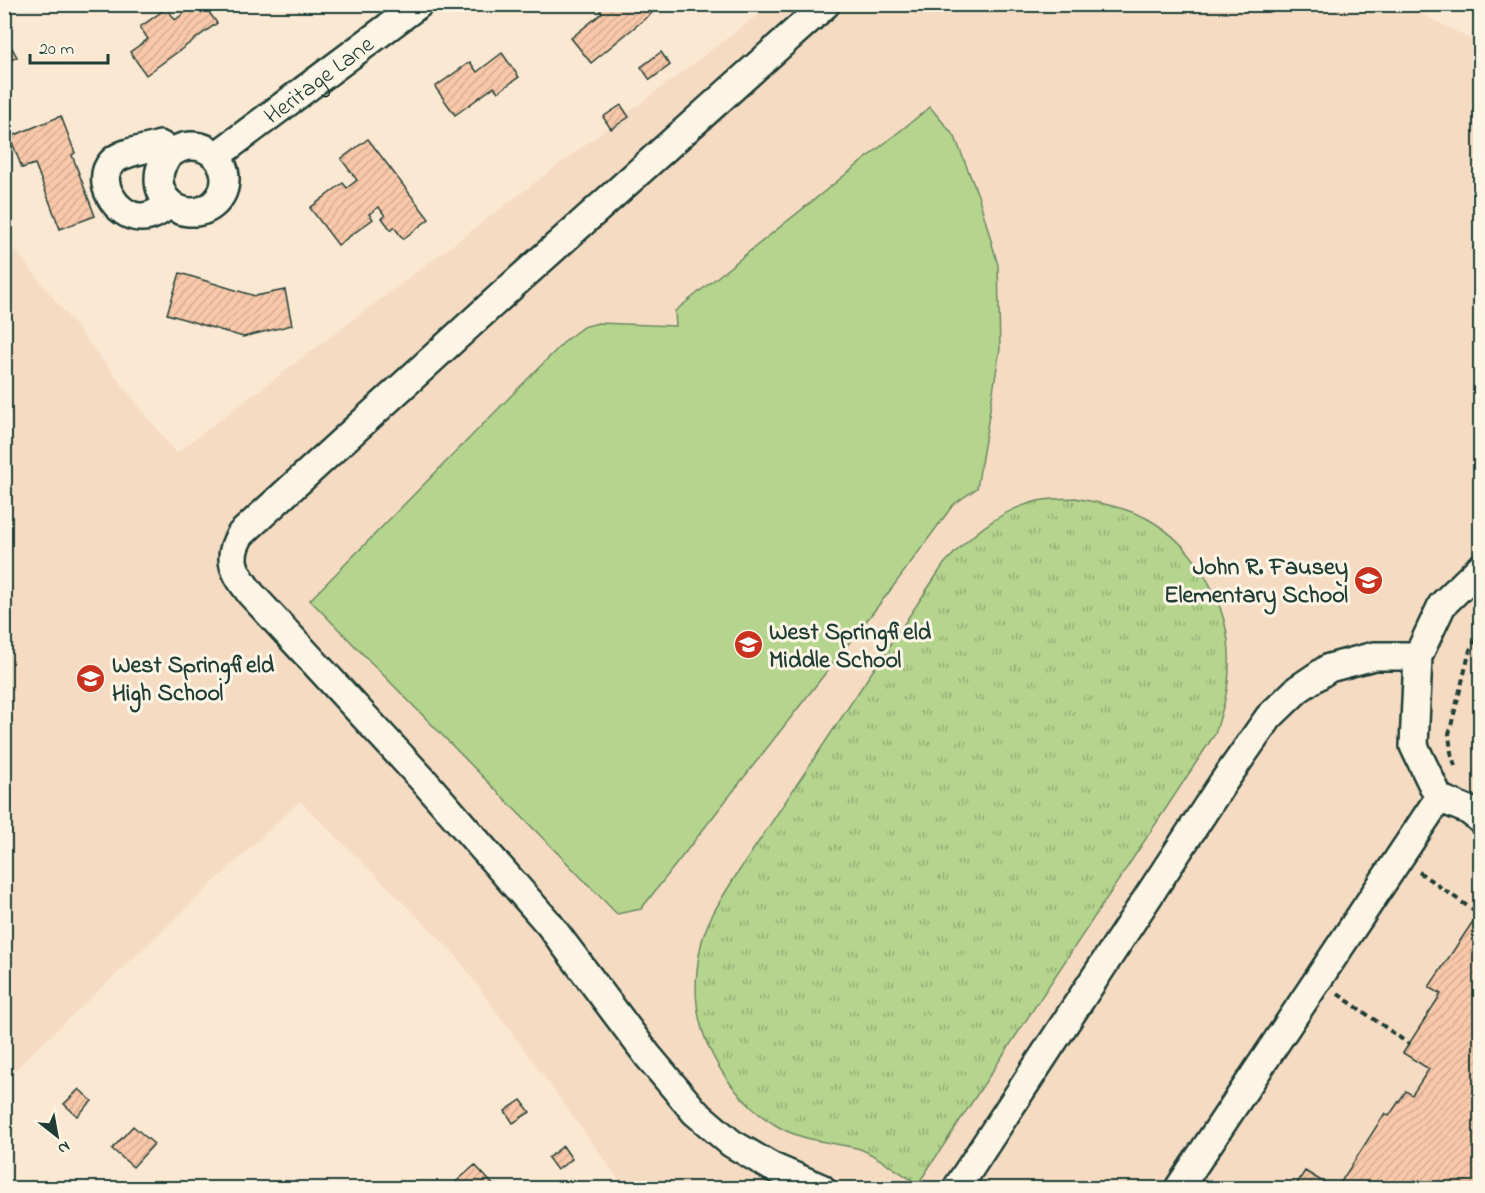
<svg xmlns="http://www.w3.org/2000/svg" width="1485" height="1193" font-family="'Indie Flower',sans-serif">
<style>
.built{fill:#f6dbc3}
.green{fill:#b5d58e;stroke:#6a8961;stroke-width:1.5}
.park{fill:url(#park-tufts);stroke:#6a8961;stroke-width:1.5}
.building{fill:url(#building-hatch);stroke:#1f3d34;stroke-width:1.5}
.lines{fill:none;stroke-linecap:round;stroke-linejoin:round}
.minor-casing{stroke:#1f3d34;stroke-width:32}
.path{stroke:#1f3d34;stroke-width:4;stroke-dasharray:6 4.5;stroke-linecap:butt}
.minor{stroke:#fcf5e5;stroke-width:27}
.labels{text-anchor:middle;stroke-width:6;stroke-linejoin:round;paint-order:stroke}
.street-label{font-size:24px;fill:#1f3d34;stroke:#fcf5e5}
.poi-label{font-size:24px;font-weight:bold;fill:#1f3d34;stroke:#fcf5e5;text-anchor:start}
</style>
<defs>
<pattern id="park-tufts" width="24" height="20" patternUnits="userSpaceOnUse" patternTransform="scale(1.5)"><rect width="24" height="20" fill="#b5d58e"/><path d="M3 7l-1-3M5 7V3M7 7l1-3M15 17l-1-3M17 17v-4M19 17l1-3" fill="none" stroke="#93ae75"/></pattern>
<pattern id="building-hatch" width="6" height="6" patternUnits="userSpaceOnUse" patternTransform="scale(1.5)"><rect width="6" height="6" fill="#f9c8a9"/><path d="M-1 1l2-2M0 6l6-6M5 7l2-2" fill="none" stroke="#d5ad92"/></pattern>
</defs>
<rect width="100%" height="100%" fill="#fbe8d3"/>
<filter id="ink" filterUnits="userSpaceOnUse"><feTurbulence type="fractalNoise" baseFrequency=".0167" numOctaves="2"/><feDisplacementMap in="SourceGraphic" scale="12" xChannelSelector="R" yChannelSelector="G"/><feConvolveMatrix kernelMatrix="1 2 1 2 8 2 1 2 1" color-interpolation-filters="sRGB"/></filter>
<g filter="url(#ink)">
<path class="built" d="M771 5H1405L1480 44V1188H625L453 952 300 801 5 1079V237L176 453Z"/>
<path class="green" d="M930 107 955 137 979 198 998 265 1000 349 977 488 953 505 892 588 641 909 617 914 310 600 567 339 583 327 598 323 676 326 675 311Z"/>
<path class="park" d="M1075 498C1099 503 1124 507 1146 518 1197 545 1232 609 1229 667 1229 690 1222 712 1215 734L918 1184C904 1176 873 1153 860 1149 832 1142 802 1141 777 1126 736 1102 702 1052 697 1004 695 988 697 966 700 950 704 925 720 901 733 880L944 564C969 537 997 512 1034 502 1046 498 1062 499 1075 498Z"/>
<path class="building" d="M196 4H203L217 23 146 75 130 52 148 39 140 27 167 8 175 20Z
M596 4H645L652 13 591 63 571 38 602 13Z
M4 34 17 57 4 64Z
M661 52 670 65 650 80 641 67Z
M502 53 519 77 498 92 494 87 455 115 435 87 470 62 477 72Z
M621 105 629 117 611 129 603 117Z
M61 116 75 153 72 155 95 216 60 229 35 164 22 168 10 137Z
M368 139 429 219 403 239 394 227 391 230 382 218 385 216 379 207 369 214 373 219 338 245 310 208 343 183 347 188 357 180 341 159Z
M180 273 255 296 285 290 292 325 243 337 167 314Z
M1478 914 1480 916V1188H1337L1385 1113 1389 1116 1406 1091 1412 1095 1429 1069 1403 1053 1441 994 1429 987Z
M79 1089 92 1101 77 1116 64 1104Z
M521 1100 530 1112 513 1123 505 1111Z
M133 1126 154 1144 133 1167 112 1149Z
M563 1146 572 1159 557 1170 548 1158Z
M475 1165 496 1188H449Z
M1305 1171 1333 1188H1294Z"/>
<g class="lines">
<defs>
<g id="minor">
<circle cx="192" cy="179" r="33"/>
<path id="s1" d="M216 156 419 4"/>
<path d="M170 204C161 210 152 218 140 217 117 217 94 181 112 162 123 151 146 150 160 145L171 153"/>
<path d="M1480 568 1442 605 1418 656 1414 746 1439 798 1468 810 1480 819"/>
<path d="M821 1188 772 1167 731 1143 695 1112 648 1056 549 924 424 781 251 594C235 573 225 559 241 534L513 285 826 4"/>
<path d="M957 1188 1222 784 1269 717 1298 689 1329 668 1374 656H1418"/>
<path d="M1179 1188 1439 798"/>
</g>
</defs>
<use href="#minor" class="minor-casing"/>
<path class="path" d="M1455 766 1451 752 1449 734 1470 650 1480 632
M1419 872 1480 915
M1338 994 1409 1044"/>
<use href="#minor" class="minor"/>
</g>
</g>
<defs>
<symbol id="school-disc" viewBox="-11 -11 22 22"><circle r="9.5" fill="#c8321e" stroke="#fcf5e5"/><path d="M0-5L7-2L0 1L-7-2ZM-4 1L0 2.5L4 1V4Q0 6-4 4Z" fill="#fff"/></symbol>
</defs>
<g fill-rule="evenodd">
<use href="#school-disc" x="1352" y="564" width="33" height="33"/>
<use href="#school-disc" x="732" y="628" width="33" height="33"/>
<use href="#school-disc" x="74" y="662" width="33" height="33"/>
</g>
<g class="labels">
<g class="street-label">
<text dy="8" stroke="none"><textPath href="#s1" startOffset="128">Heritage Lane</textPath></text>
</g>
<g class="poi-label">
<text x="1348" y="574" text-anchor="end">John R. Fausey<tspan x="1348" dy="28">Elementary School</tspan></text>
<text x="769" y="639">West Springfield<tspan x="769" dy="28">Middle School</tspan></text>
<text x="112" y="672">West Springfield<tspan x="112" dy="28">High School</tspan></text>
</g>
</g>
<rect width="1485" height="1193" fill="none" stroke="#fcf5e5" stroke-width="24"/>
<rect x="12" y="12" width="1461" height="1169" fill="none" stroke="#1f3d34" stroke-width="2" filter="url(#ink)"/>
<g transform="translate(57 1136) rotate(149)" stroke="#fcf5e5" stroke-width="4.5" paint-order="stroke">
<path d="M0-4.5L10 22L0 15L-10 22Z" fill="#1f3d34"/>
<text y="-9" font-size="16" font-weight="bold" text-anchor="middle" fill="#1f3d34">N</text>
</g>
<path d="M30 54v9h78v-9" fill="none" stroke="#1f3d34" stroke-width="3"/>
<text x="39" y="54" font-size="18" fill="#1f3d34" stroke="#fcf5e5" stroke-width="4.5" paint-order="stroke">20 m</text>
</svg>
